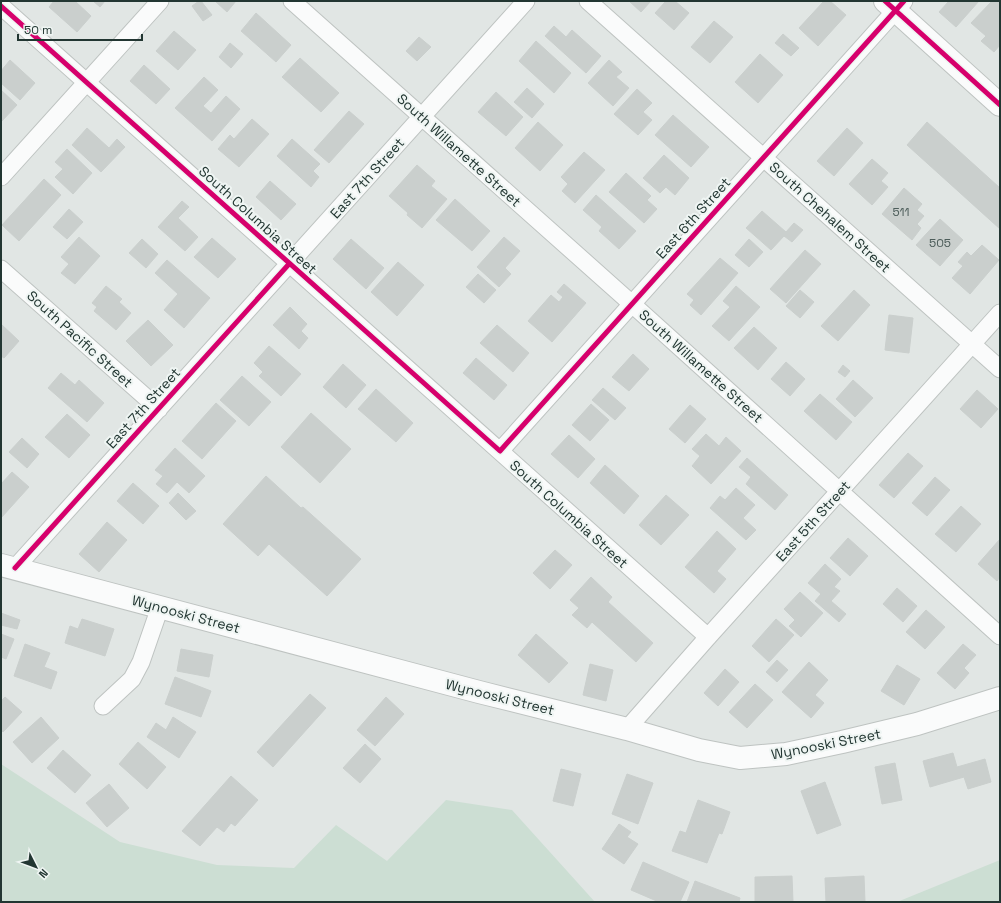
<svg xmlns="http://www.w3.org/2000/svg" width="1001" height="903" font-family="'Space Grotesk',sans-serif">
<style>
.green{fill:#ccded3}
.building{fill:#cacfcd;stroke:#cacfcd}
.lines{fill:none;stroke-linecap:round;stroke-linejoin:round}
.street-casing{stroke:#bec3c1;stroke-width:19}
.secondary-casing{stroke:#bec3c1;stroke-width:24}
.street{stroke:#fafbfb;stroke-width:17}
.secondary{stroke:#fafbfb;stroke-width:22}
.cycleway-casing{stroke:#eff5f3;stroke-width:8}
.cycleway{stroke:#d6006c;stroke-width:5}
.labels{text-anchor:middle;stroke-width:4;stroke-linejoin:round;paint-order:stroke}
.number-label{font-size:12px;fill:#4d5d5a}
.street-label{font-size:14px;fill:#223632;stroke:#eff5f3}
</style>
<rect width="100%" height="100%" fill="#e1e6e4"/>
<path class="green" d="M1 764 120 842 217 865 294 868 336 825 387 861 446 800 512 810 595 902H1Z
M1000 860V902H897Z"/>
<path class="building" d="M54 1H75L91 16 77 32 49 7Z
M93 1H105L100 7Z
M199 1H201L212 15 203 21 192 6Z
M215 1H236L227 12Z
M629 1H651L641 12Z
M666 1H675L689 13 674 30 655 13Z
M824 1H830L846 15 818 46 799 28Z
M949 1H979L956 27 939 12Z
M992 1H1000V45L994 52 981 41 986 36 971 23Z
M256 13 291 45 276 62 241 31Z
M714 21 733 37 710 63 691 47Z
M554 26 566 37 572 30 601 56 586 73 545 36Z
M174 31 196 50 178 70 156 51Z
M783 34 799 48 791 56 775 43Z
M419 37 431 47 417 61 406 51Z
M536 41 571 73 554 93 519 61Z
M230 43 243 54 231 68 219 57Z
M760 54 783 75 758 103 735 82Z
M300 58 339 93 321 112 282 77Z
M10 60 35 83 20 100 1 83V71Z
M609 60 622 72 616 77 629 88 613 106 588 83Z
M144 65 170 89 156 104 130 81Z
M204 77 218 90 203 106 211 113 226 96 240 109 212 141 175 108Z
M527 88 544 104 532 118 514 102Z
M637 89 652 103 643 112 652 120 638 135 614 114Z
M1 90 17 105 1 122Z
M496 92 523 117 506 136 478 112Z
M349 111 364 124 329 163 314 150Z
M673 115 709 147 691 167 655 135Z
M252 119 269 134 239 167 218 149 230 135 234 139Z
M538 122 563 145 540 171 515 148Z
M927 122 1000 188V229L907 145Z
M87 128 109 148 117 139 125 147 101 172 72 145Z
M847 128 863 143 834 176 817 161Z
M292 139 320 164 313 171 319 177 311 187 277 156Z
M67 149 92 173 73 194 55 177 63 169 55 162Z
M584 152 605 170 575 203 562 191 568 184 561 177Z
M664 155 689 178 675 195 666 187 660 193 643 178Z
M872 159 888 173 881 181 888 187 872 205 849 184Z
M417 165 435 181 431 186 447 199 422 228 407 215 408 213 389 196Z
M626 173 651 196 647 200 657 209 644 223 609 192Z
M44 179 61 195 19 241 2 225Z
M270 181 296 204 281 220 256 197Z
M904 188 922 204 917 210 924 216 917 224 921 228 912 240 882 214Z
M596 195 636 231 619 249 599 231 602 227 583 210Z
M455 199 490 231 472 251 436 220Z
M182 201 189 207 178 218 198 237 185 251 158 227Z
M69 209 83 222 67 239 53 227Z
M762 211 786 232 794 223 803 230 792 242 784 236 771 250 746 228Z
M940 219 963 240 940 266 916 245Z
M79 237 100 256 75 284 61 273 69 264 61 257Z
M504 237 520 251 505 268 511 274 499 287 477 267Z
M212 238 236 259 218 278 194 257Z
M142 239 158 254 146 268 129 253Z
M351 239 384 268 366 289 333 259Z
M749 239 763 252 749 267 735 255Z
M982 245 999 260 970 294 952 278 963 266 958 262 967 252 971 256Z
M805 250 821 264 786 303 770 289Z
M720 258 738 273 701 315 690 305 694 300 687 294Z
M167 260 210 298 184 328 164 310 178 294 155 273Z
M398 262 424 285 397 316 371 292Z
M478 274 496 290 484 303 466 287Z
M564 284 586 303 552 342 528 321 551 295 559 302 563 297 557 292Z
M106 286 122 299 119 302 131 313 116 330 94 311 97 307 92 303Z
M736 286 760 307 729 341 712 326 730 307 723 301Z
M800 290 814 302 800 318 786 306Z
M854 290 870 305 838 341 821 326Z
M290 307 307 324 301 331 308 338 299 349 273 325Z
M889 315 913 318 909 353 885 350Z
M148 320 173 345 151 366 126 341Z
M1 324 19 341 4 358 1 356Z
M497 325 529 353 513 372 480 343Z
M754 327 777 348 758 370 734 348Z
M269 346 301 374 281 396 259 376 263 372 254 363Z
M633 354 649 369 629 391 612 377Z
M476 358 507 385 494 400 463 373Z
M786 362 805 379 790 396 771 379Z
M343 364 366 385 346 408 323 387Z
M843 365 850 371 845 377 838 372Z
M61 373 75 385 79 380 104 403 87 422 48 388Z
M242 376 271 402 249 426 220 400Z
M853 380 873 398 855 417 836 399Z
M603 388 626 408 615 420 592 400Z
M376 389 413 423 396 442 358 409Z
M977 390 998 409 981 428 960 409Z
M820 394 852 422 836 440 804 411Z
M216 403 236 421 202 459 182 441Z
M591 404 609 420 590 441 572 425Z
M690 405 706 419 685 443 669 429Z
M311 413 351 449 320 483 281 447Z
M67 414 90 435 69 458 45 437Z
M706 434 719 446 726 437 741 451 711 484 692 466 700 456 692 449Z
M569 435 595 459 578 478 551 454Z
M22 438 39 454 27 468 9 452Z
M175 448 205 476 189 493 177 482 167 493 156 484 163 476 155 470Z
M908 453 923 466 894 498 879 485Z
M747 458 788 495 775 510 746 484 751 477 739 467Z
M605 465 639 496 624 514 590 483Z
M12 472 29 487 1 518V484Z
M266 476 301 508 303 507 361 559 327 596 269 544 258 556 223 524Z
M935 477 950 490 927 516 912 503Z
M133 483 159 506 143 524 117 501Z
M736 488 755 505 743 518 756 530 746 540 710 508 720 496 725 500Z
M178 493 196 511 186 520 169 503Z
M666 495 689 515 661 545 639 525Z
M961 506 981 524 956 552 935 534Z
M107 522 127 540 99 572 79 554Z
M717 531 736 549 717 571 726 579 714 593 685 567Z
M848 538 868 556 850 576 830 558Z
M1000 539V577L997 581 978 564Z
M555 550 572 565 550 589 533 573Z
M825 564 841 579 834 587 840 591 831 601 846 614 839 622 815 601 821 594 808 583Z
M591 577 612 597 608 602 653 643 636 662 592 622 587 628 572 615 579 608 570 600Z
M897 588 917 606 903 622 883 604Z
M800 592 823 613 801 637 789 626 795 620 784 609Z
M926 610 945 627 925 649 906 632Z
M1 613 20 620 17 629 1 625Z
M82 619 114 629 105 656 65 643 70 626 78 629Z
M776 619 794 635 769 662 752 646Z
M1 634 14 639 6 659 1 657Z
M536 634 568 663 549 683 518 655Z
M25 644 50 653 44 667 57 672 51 689 14 676Z
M963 644 976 655 964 668 969 673 955 689 937 673Z
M181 649 213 655 209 677 177 671Z
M777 660 788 670 777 682 766 672Z
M809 662 828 680 815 695 824 703 811 718 782 692Z
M590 664 613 670 606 701 583 695Z
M897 665 920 679 904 705 881 691Z
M725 669 739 682 718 706 704 693Z
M175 677 211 691 201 717 165 704Z
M755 684 773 700 747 728 729 712Z
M310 694 326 708 273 767 257 752Z
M5 697 22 712 3 732 1 730V701Z
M386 697 404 714 375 746 357 730Z
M41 717 59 738 32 763 13 742Z
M173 717 196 732 179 758 147 737 156 723 166 730Z
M138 742 166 767 147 789 119 764Z
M365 744 381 759 360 783 343 768Z
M63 750 91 775 75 793 47 768Z
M953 753 957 767 985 759 991 782 968 789 964 777 930 787 923 761Z
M895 763 902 800 882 804 875 767Z
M561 769 581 774 573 806 553 801Z
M627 774 653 783 638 824 612 814Z
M231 776 258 800 235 826 231 823 224 832 217 827 200 846 182 831Z
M825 782 841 825 817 834 801 791Z
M109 784 129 808 107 827 86 803Z
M698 800 730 812 722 834 719 833 707 863 672 851 680 831 686 833Z
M619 824 631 832 627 837 638 844 624 864 602 849Z
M643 862 689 882 680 902H659L631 890Z
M792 876 793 902H755V877Z
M864 876 865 902H826L825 878Z
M695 881 740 898 739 902H687Z"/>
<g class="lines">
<defs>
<path id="street" d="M292 1 632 304 1000 636
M588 1 1000 369
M1 6 708 637
M1 177 160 1
M1 269 159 409
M500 451 904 1
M15 568 526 1
M103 706 132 679 141 662 160 607
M627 729 708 637 1000 313"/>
<path id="secondary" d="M885 1 1000 105
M1 565 479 692 627 729 699 750 740 758 786 754 842 742 917 724 1000 698"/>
</defs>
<use href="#street" class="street-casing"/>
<use href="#secondary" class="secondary-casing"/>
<use href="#street" class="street"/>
<use href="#secondary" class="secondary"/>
<defs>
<path id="cycleway" d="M885 1 1000 105
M1 6 500 451 904 1
M15 568 289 264"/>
</defs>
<use href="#cycleway" class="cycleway-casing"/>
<use href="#cycleway" class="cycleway"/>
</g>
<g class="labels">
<g class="number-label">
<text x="901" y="216">511</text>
<text x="940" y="247">505</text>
</g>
<g class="street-label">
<text transform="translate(459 150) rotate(42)" y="5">South Willamette Street</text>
<text transform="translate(367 178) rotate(-48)" y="5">East 7th Street</text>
<text transform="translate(830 217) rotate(42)" y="5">South Chehalem Street</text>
<text transform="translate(693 218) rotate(-48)" y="5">East 6th Street</text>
<text transform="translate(258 220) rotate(42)" y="5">South Columbia Street</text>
<text transform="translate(80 339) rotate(42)" y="5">South Pacific Street</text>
<text transform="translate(701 366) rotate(42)" y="5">South Willamette Street</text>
<text transform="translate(143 408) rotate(-48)" y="5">East 7th Street</text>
<text transform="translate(569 514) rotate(42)" y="5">South Columbia Street</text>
<text transform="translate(813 521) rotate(-48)" y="5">East 5th Street</text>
<text transform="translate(186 614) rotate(15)" y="5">Wynooski Street</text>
<text transform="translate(500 697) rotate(14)" y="5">Wynooski Street</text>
<text transform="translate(826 744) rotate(-11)" y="5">Wynooski Street</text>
</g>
</g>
<rect width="1001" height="903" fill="none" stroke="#223632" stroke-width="4"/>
<g transform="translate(36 867) rotate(132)" stroke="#eff5f3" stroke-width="3" paint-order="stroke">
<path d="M0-3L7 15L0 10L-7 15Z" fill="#223632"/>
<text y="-6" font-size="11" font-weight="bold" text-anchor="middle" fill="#223632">N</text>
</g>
<path d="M18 34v6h124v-6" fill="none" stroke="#223632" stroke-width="2"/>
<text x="24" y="34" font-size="12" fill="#223632" stroke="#eff5f3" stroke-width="3" paint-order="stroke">50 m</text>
</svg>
